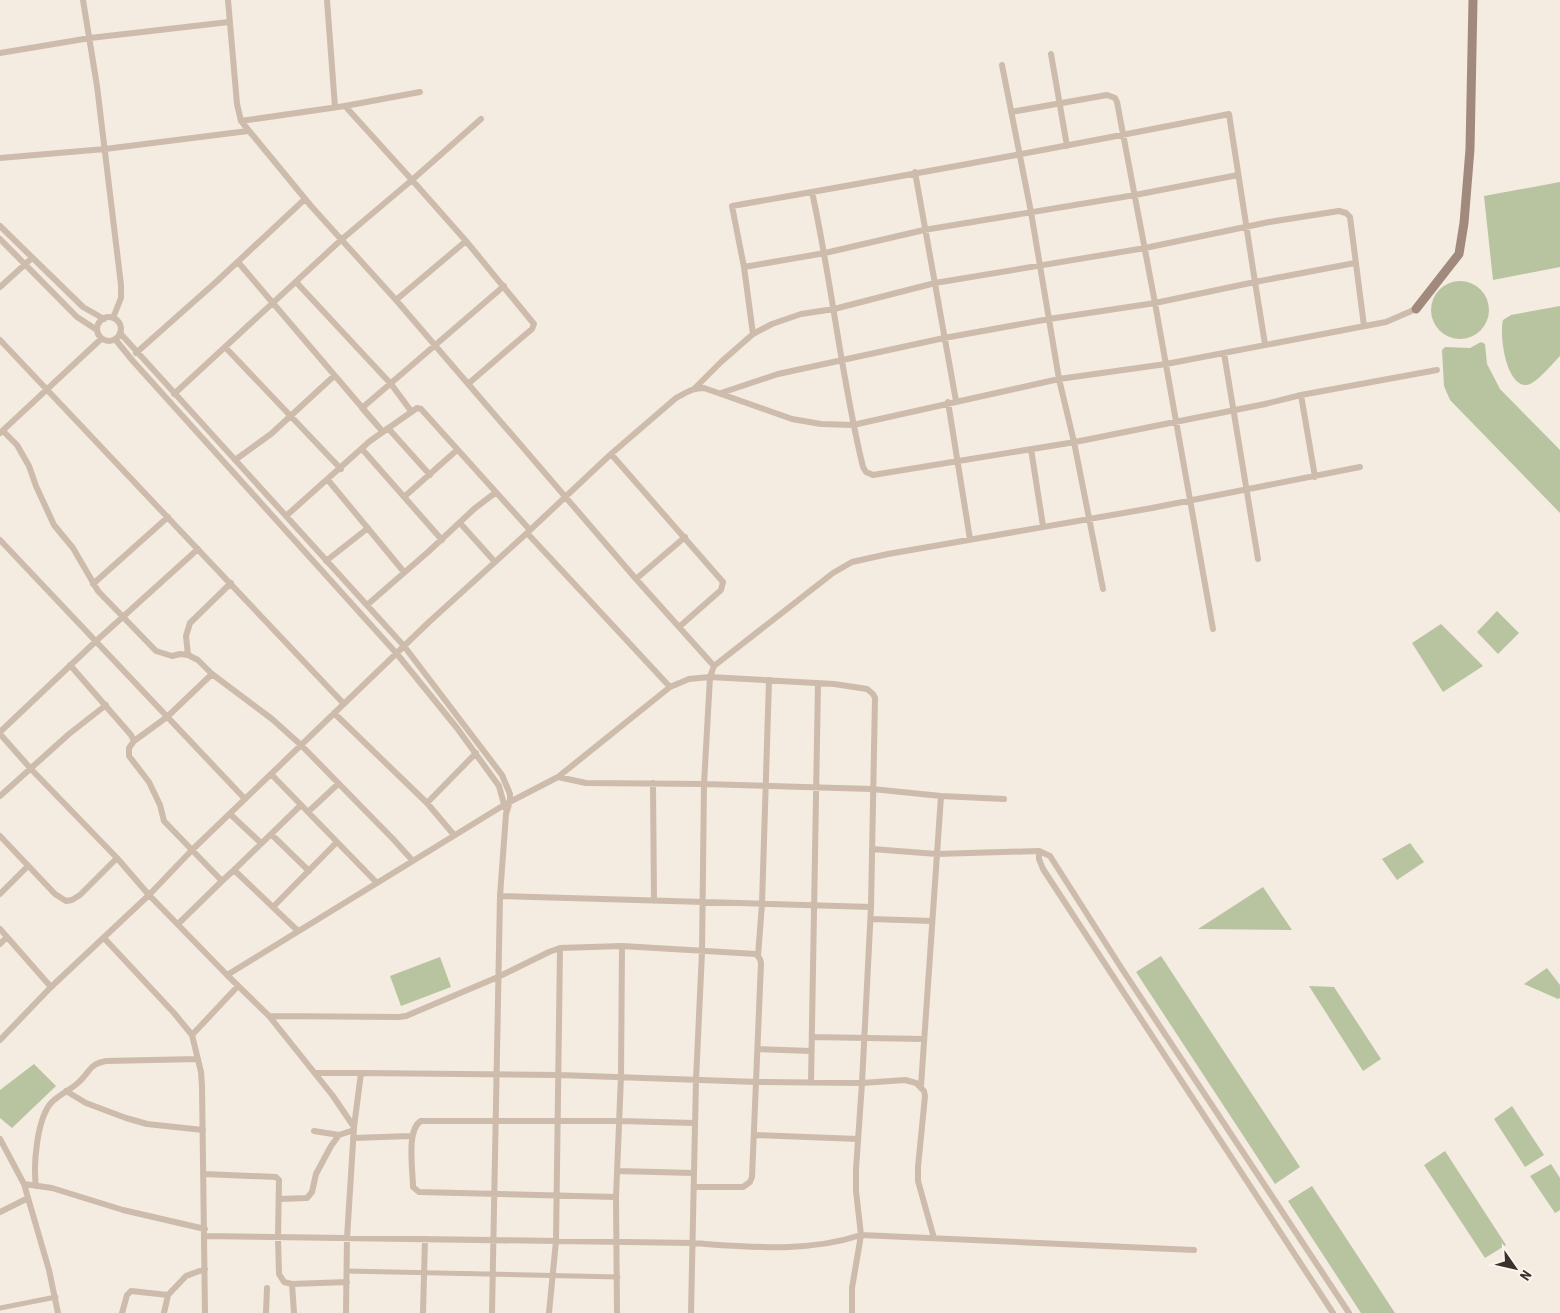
<svg xmlns="http://www.w3.org/2000/svg" width="1560" height="1313" font-family="'Roboto Condensed',sans-serif">
<style>
.green{fill:#b8c4a0}
.lines{fill:none;stroke-linecap:round;stroke-linejoin:round}
.pedestrian{stroke:#cdbbac;stroke-width:5}
.minor{stroke:#cdbbac;stroke-width:6}
.secondary{stroke:#a18a7d;stroke-width:9}
</style>
<rect width="100%" height="100%" fill="#f4ebe1"/>
<path class="green" d="M1560 182V267L1493 280 1484 196Z
M1431 310a29 29 0 1 1 58 0a29 29 0 1 1-58 0Z
M1560 306V356C1553 363 1536 384 1527 385 1506 387 1499 335 1503 320L1511 315Z
M1481 342 1485 344 1487 364 1500 389 1560 450V513L1450 400 1444 386 1442 350 1445 347 1470 348Z
M1497 611 1519 633 1498 654 1477 632Z
M1441 624 1483 666 1443 692 1412 643Z
M1410 843 1424 862 1397 880 1382 859Z
M1263 887 1292 930 1198 929Z
M1161 956 1300 1167 1275 1184 1136 972Z
M440 957 451 987 401 1006 390 976Z
M1547 968 1560 985V998L1558 999 1524 984Z
M1309 986 1334 987 1381 1059 1363 1071Z
M34 1064 56 1086 12 1128 0 1118V1090Z
M1512 1106 1544 1155 1525 1167 1494 1119Z
M1445 1151 1506 1245 1485 1258 1424 1165Z
M1551 1164 1560 1178V1210L1555 1213 1530 1176Z
M1312 1186 1395 1313H1361L1288 1201Z"/>
<g class="lines">
<path class="pedestrian" d="M347 1271 618 1277
M0 1308 56 1297"/>
<path class="minor" d="M83 0 97 86 121 285V298L113 318
M228 0 237 104 241 121 311 206 396 300 636 579 714 666
M327 0 335 107
M0 53 90 38 229 22
M1051 54 1067 146
M1002 65 1031 212 1059 379 1074 442 1103 589
M345 106 412 180 481 119
M1011 112 1107 95 1115 98 1117 102 1155 303 1213 629
M241 121 345 106 420 92
M0 158 105 149 248 131
M915 172 956 401
M812 192C832 283 841 377 863 467L866 472 873 475 1075 442 1265 404 1301 395 1437 370
M0 226 83 307 104 319
M0 239 77 317 97 330
M238 262 383 432 362 408 504 286
M744 267 825 253 924 230 1135 195 1238 175
M296 282 391 384 411 411
M0 287 32 258
M396 300 466 241
M97 329a12 12 0 1 1 24 0a12 12 0 1 1-24 0Z
M120 333 404 646 502 775 510 794V801L506 814 500 896 492 1313
M753 334 744 267 732 206C898 177 1064 147 1229 114L1255 282 1355 263
M115 339 132 360 397 654 457 728 499 786 505 808
M0 340 344 704
M225 347 341 469
M136 353 216 282 305 199
M1224 353 1258 559
M695 388 721 362 753 334 772 324 801 314 834 309 935 283 1145 248 1269 222 1339 211 1346 213 1350 217 1364 326
M721 393 778 374 944 338 1049 319 1155 303 1255 282 1265 344
M174 394 341 240 412 180 466 241 534 324 532 329 526 334 468 384
M1301 395 1315 477
M948 402 970 539
M388 428 430 475
M3 431 17 445 29 466 36 486 54 525 73 548 98 591 156 651 172 656 180 654 188 655 198 660 212 674 272 719 301 745 394 840 412 860
M0 433 101 339
M362 449 442 540
M1031 449 1043 526
M611 454 723 582 721 590 679 627
M235 460 271 434 334 376
M328 480 404 572
M404 497 457 450
M286 516 370 441 417 408 421 409 530 530
M460 523 495 562
M527 533 670 687
M0 540 245 799
M326 561 368 528
M636 579 685 537
M93 584 168 517
M367 605 428 552 474 509 495 493
M188 655 186 636 190 623 231 583
M70 665 131 735 134 741 167 717 212 674
M334 713 427 803 454 835
M0 732 95 642 198 549
M0 734 31 769 117 858 149 895 227 975 269 1016 333 1096 354 1127 347 1238 346 1313
M134 741 129 748V756L149 782 160 805 164 821 222 881 234 870 298 931
M271 774 376 882
M558 777 586 783 704 784 872 789 941 796 1004 799
M653 783 654 901
M0 796 69 734 106 705
M427 803 476 753
M308 812 338 784
M230 814 261 843
M271 834 309 871
M0 836 55 894 66 901 72 900 80 895 117 858
M872 849 937 854 1039 851 1050 856 1122 969 1349 1313
M1039 851V859L1043 869 1333 1313
M234 870 301 805
M0 894 28 866
M500 896 871 907
M273 907 337 842
M871 919 932 921
M178 924 222 881
M0 929 51 987
M104 938 174 1013 192 1035
M0 944 7 937
M758 956 762 904 769 680
M227 975 504 805 558 777 670 687 689 679 710 677 834 684 867 689 873 694 875 698 871 907 862 1083 856 1169V1191L861 1235 852 1288V1313
M269 1016 399 1017 406 1016 498 977 549 952 560 948 622 946 756 954 760 959 761 963 752 1177 750 1182 743 1187H694
M812 1037 924 1039
M0 1040 51 987 149 895 192 850 429 622 527 533 611 454 676 398C686 393 692 388 704 388L792 419 821 424 853 425 1059 379 1166 364 1386 322 1416 309
M758 1049 811 1051
M315 1073H361
M811 1083 818 683
M921 1086 941 796
M66 1091 86 1103 126 1118 147 1124 203 1130
M354 1127 361 1073 559 1075 757 1082 862 1083 905 1080 916 1083 924 1091 925 1096 918 1167V1181L934 1238
M314 1131 339 1135
M755 1135 858 1139
M353 1138 411 1136
M0 1139 24 1184 49 1270 58 1313
M617 1171 694 1173
M204 1174 276 1177 279 1180 278 1237 279 1274 284 1282 292 1284
M24 1184 52 1188 123 1210 205 1229
M36 1186C33 1165 37 1119 51 1103 59 1094 71 1090 79 1082 90 1072 89 1064 106 1061L198 1059
M616 1197 419 1192 413 1187C413 1171 406 1129 421 1121H619L695 1123
M279 1199 307 1198 312 1192 316 1174 331 1146 339 1135 354 1130
M0 1212 28 1198
M205 1236 693 1243C749 1247 807 1253 861 1235L1194 1250
M168 1295 186 1276 205 1269
M122 1313 127 1295 131 1291 168 1295 164 1313
M205 1313 202 1086 201 1072 192 1035 238 986
M266 1313 267 1288
M294 1313 292 1284 347 1282
M423 1313 425 1239
M549 1313 556 1241 560 948
M617 1313 616 1197 621 1076 622 946
M691 1313 696 1080 702 952 704 784 710 677 714 666 833 573 852 562 888 554 1152 508 1360 467"/>
<path class="secondary" d="M1416 309 1459 254 1464 223 1470 149 1473 0"/>
</g>
<g transform="translate(1515 1268) rotate(124)" stroke="#fbf5ee" stroke-width="4" paint-order="stroke">
<path d="M0-4L9 19L0 12L-9 19Z" fill="#3b302b"/>
<text y="-8" font-size="14" font-weight="bold" text-anchor="middle" fill="#3b302b">N</text>
</g>
</svg>
